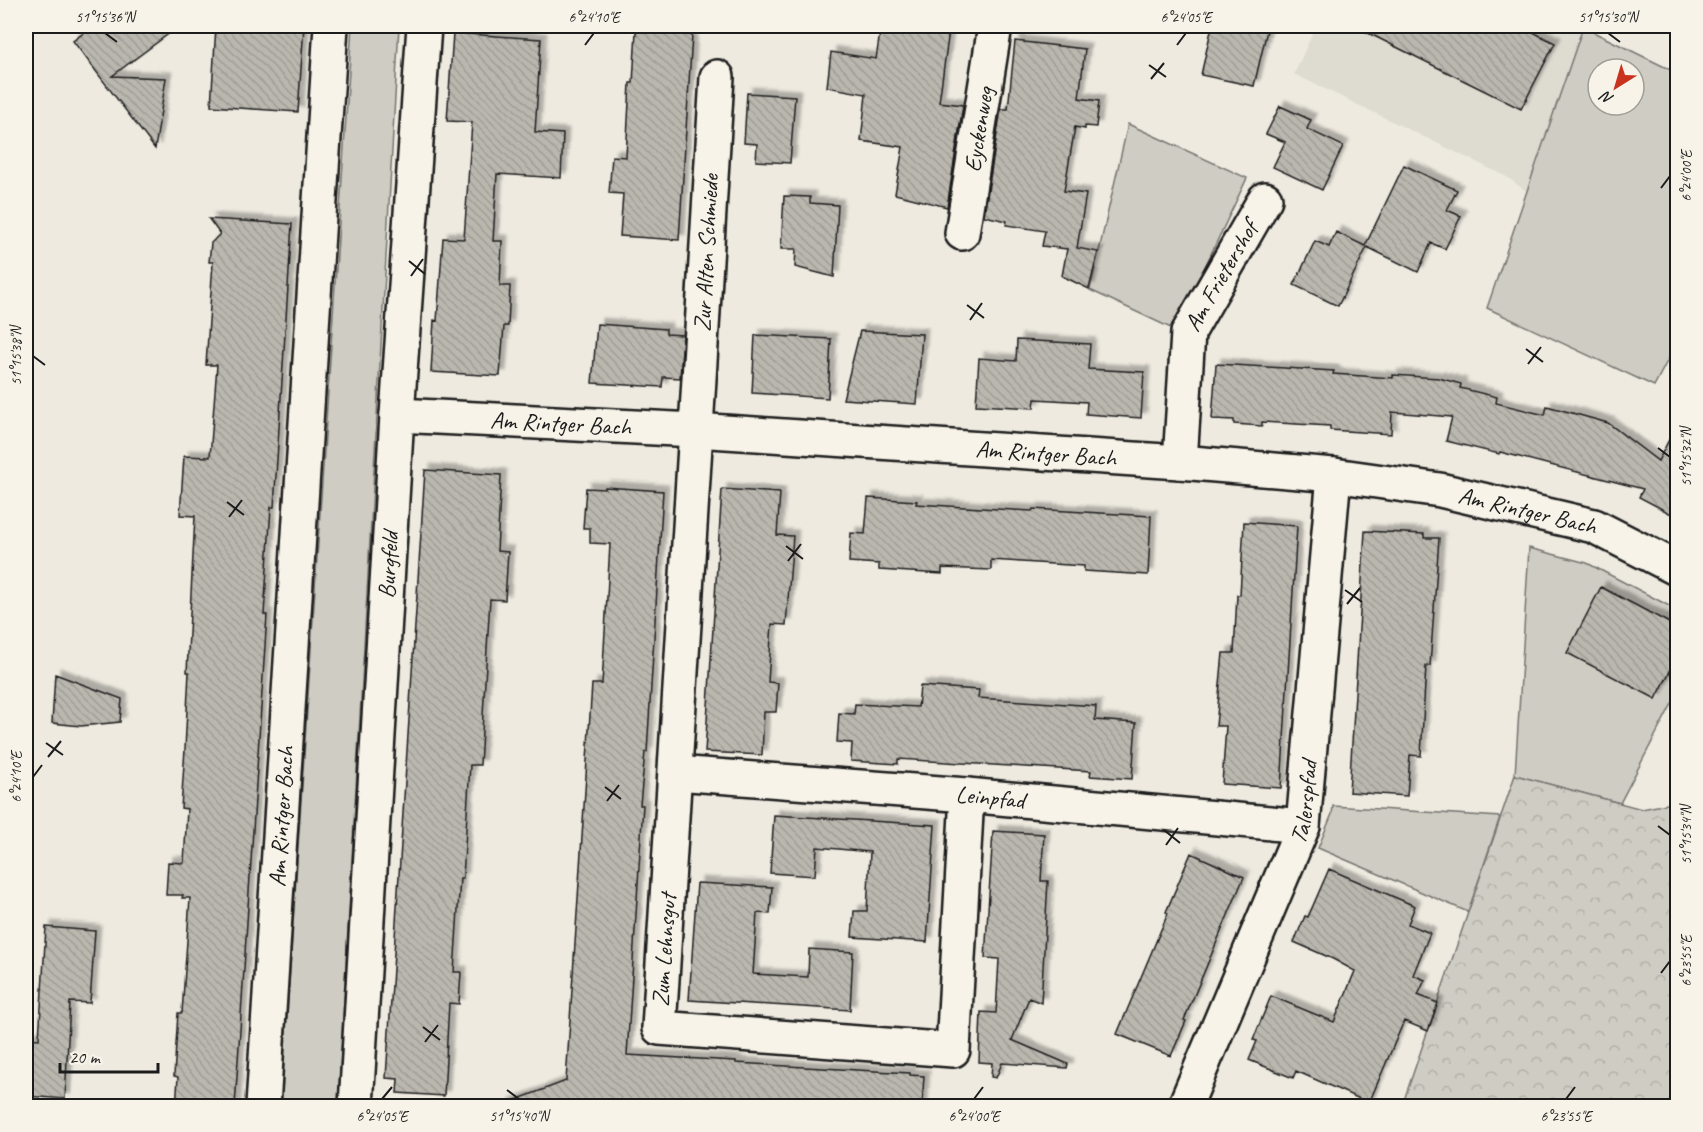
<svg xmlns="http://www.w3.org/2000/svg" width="1703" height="1132" font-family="Caveat,sans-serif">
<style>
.built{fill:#dedbd1}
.green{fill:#cfccc3;stroke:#767470;stroke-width:1.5;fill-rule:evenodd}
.park{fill:url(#park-crowns);stroke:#767470;stroke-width:1.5}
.building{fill:url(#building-back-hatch);stroke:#1c1c1c;stroke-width:1.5;filter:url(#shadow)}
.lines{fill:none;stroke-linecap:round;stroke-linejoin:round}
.minor-casing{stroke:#1c1c1c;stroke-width:38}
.minor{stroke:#f7f3e8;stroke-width:33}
.ticks{fill:none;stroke:#1c1c1c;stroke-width:2}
.labels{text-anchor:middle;stroke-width:4.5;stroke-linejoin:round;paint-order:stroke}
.street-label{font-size:24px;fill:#1c1c1c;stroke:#f7f3e8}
.neatline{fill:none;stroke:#1c1c1c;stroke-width:2}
.ticks-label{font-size:15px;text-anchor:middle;fill:#1c1c1c}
</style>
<defs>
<pattern id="park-crowns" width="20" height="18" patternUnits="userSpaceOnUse" patternTransform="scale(1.5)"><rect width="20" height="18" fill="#cfccc3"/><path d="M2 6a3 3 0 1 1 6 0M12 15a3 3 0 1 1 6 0" fill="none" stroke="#b1afa7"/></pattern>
<pattern id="building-back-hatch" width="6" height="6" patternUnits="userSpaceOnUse" patternTransform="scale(1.5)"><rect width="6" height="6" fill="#bab7af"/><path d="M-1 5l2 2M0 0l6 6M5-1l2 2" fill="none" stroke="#9f9d96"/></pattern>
<filter id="shadow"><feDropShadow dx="5.5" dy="-5.5" stdDeviation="1.5" flood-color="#0004"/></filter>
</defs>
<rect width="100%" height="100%" fill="#eeeae0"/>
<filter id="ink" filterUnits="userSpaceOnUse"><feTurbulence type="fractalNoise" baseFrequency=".0167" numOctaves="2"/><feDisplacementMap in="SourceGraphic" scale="12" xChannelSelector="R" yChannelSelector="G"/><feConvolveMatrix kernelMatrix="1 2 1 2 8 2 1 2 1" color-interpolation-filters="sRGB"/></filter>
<g filter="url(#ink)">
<path class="built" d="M1316 26H1580L1583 27 1526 191 1507 177 1294 74Z"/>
<path class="green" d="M352 26H399L338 1106H281Z
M1583 27 1677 73V356L1671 354 1654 386 1487 308ZM1598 69H1634V105H1598Z
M1128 124 1247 178 1175 330 1090 290Z
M1529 548 1587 563 1677 610V694L1620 803 1515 775Z
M1333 806 1500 817 1468 912 1318 848 1332 814Z"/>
<path class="park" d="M1515 775 1642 809 1677 802V1106H1402Z"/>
<path class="building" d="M93 26H179L112 76 166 78 155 149 73 41Z
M216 26H304L298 112 211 106Z
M881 26H916L949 31 939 102 963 105 947 207 895 194 903 147 861 141 866 94 827 87 831 52 876 59Z
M1212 26H1268L1254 86 1201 75Z
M1354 26H1521L1555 43 1521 109Z
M636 31 692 35 679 240 620 236 623 194 609 193 612 156 626 157 630 83H633Z
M453 33 541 39 535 132 563 134 561 178 497 174 493 241H502L500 286H510L508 326H504L500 376 431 372 434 320 437 321 443 238 464 239 472 122 447 121Z
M1015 41 1085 49 1079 98 1099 101 1096 127 1085 126V129L1075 127 1064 191 1086 194 1077 248 1098 252 1089 289 1062 276 1067 249 1042 246 1045 231 1006 225 1007 221 984 216 1001 109H1008Z
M747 93 795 96 790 163 756 161 757 144 744 143Z
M1280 106 1311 120 1307 129 1343 146 1322 190 1273 167 1285 142 1266 134Z
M1404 165 1457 190 1447 210 1461 216 1445 249 1431 243 1418 272 1367 247 1338 306 1294 285 1315 241 1329 247 1336 232 1365 246Z
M784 196 810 197V203L838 205 834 277 795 267 796 249H781Z
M209 219 292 224 274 507H271L264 615H267L235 1107H176L178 1077 174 1076 178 1013H182L190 898H182L183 895H166L168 862 184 863 187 809 181 808 185 749 189 672H187L195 516 180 515 184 456 210 457 217 365H206L213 262H209L211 243 220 234Z
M597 324 666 329V334L683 335 680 378 663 377 662 387 592 383Z
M860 331 922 334 917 404 843 399Z
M755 335 831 339 828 398 752 393Z
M1017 340 1090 344 1088 369 1144 372 1141 418 1086 414 1087 402 1035 399 1034 408 976 405 979 358 1016 361Z
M1216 364 1334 371 1333 374 1393 378V375L1439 378 1461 384 1460 388 1497 397 1496 403 1545 415 1547 406 1608 423 1658 461 1677 424V517L1639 497 1643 489 1500 452 1499 454 1446 441 1452 417 1392 412 1391 434 1330 430V426L1262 422V426L1234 424V420L1212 419Z
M425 470 501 475 497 551 508 552 505 600 490 599 480 765H470L463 878H460L454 972H461L459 1004 449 1003 444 1096 397 1093 398 1079 386 1078Z
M605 487 663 491 647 752H645L640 805H643L627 1055 736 1061V1063L910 1073V1075L924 1076 922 1107H505V1104L566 1081 592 684H602L610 544 590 543V528H583L586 488 605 489Z
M722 489 780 493 777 535 793 536 786 625 772 624 768 682 778 683 776 712H764L762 755 705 752Z
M868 498 917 501 916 504 1032 511 1033 509 1151 516 1148 575 1084 571V566L991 560V570L942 568V574L879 570V564L849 562 851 533 865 534Z
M1244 522 1297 526 1281 788 1222 784 1226 726H1216L1223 653H1234L1237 595H1240Z
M1365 531 1424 534V538H1439L1430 666H1426L1421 756 1410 755 1407 796 1349 792Z
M1601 587 1677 627V657L1656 699 1567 653Z
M55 674 122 699 120 722 81 726 52 723Z
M920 686 979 690 978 698 1096 706 1095 720 1136 723 1132 779 1090 776 1091 771 898 759V764L851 761 852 743 837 742 839 713 854 714 855 704 918 707Z
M774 815 935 825 927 942 852 937 854 911H867L870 852 817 847 815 876 770 873Z
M993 831 1044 834 1041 881H1048L1041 1003 1029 998 1012 1040 1068 1064 1067 1068 1002 1063 996 1078 991 1077 992 1063 979 1062 981 1012 996 1013 999 959 985 958Z
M1191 853 1244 877 1184 1020 1186 1021 1171 1056 1117 1034 1168 913 1166 912Z
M1329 869 1415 906 1408 924 1430 933 1413 975 1425 980 1418 995 1438 1003 1428 1031 1404 1021 1369 1103 1296 1071 1293 1078 1249 1060 1257 1041 1253 1040 1271 996 1334 1022 1355 971 1333 959 1294 942 1305 916 1308 917Z
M697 883 772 887 770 914 757 913 753 974 808 977 809 949 853 952 850 1010 689 1000Z
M46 927 95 931 90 1003 70 1002 65 1099 26 1096V1038L39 1039Z"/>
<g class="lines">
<defs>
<g id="minor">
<path d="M717 77C697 394 681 711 659 1028L953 1050 967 795"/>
<path id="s1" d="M962 233 995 26"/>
<path id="s2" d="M397 415 695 430 1180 462 1334 475 1440 490 1594 526 1678 569"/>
<path id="s3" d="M1180 462 1188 333 1265 199"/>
<path id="s4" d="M676 773 967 795 1303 826"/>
<path id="s5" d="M263 1106 331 26"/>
<path id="s6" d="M356 1106 397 415 424 26"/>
<path id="s7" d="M1185 1106 1303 826 1334 475"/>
</g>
</defs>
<use href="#minor" class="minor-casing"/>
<use href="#minor" class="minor"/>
</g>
</g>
<path class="ticks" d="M105 33 117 42M1608 33 1620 42M585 45 594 33M1177 45 1186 33M1149 65 1166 77M1151 79 1164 63M1661 188 1670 176M409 261 425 274M411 276 423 259M967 305 984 318M970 320 982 303M1526 349 1543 362M33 356 45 365M1528 364 1541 347M1658 448 1670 457M227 502 244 515M229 517 242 500M786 546 803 559M788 561 801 544M1345 590 1362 602M1347 604 1360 588M46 743 63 755M48 757 61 741M33 777 42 765M605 787 621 799M607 801 619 785M1658 826 1670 835M1164 830 1180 843M1166 845 1178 828M1661 973 1670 961M423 1027 440 1040M425 1042 438 1025M507 1090 519 1099M382 1099 392 1087M974 1099 983 1087M1566 1099 1575 1087"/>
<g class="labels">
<g class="street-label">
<text dy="8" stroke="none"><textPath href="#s1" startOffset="105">Eyckenweg</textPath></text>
<text transform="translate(706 253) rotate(-87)" y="8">Zur Alten Schmiede</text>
<text dy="8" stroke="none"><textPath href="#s3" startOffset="195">Am Frietershof</textPath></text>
<text dy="8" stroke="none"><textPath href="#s2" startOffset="164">Am Rintger Bach</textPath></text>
<text dy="8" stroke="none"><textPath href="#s2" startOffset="650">Am Rintger Bach</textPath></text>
<text dy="8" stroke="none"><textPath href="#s2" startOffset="1136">Am Rintger Bach</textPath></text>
<text dy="8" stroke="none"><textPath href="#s6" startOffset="542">Burgfeld</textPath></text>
<text dy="8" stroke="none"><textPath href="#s4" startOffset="315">Leinpfad</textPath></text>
<text dy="8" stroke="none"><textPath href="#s7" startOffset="328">Talerspfad</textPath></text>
<text dy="8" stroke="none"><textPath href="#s5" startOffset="290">Am Rintger Bach</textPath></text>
<text transform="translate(664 950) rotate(-86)" y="8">Zum Lehnsgut</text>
</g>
</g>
<rect width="1703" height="1132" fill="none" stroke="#f7f3e8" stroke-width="66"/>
<g transform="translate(1616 87) rotate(217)"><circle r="28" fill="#f7f3e8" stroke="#9f9d96" stroke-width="1.5"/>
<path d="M0-4.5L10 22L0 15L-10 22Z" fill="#c8321e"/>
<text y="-9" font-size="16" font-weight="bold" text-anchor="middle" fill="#1c1c1c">N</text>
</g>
<path d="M60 1063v9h98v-9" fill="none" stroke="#1c1c1c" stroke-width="3"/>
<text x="69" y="1063" font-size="18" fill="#1c1c1c" stroke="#f7f3e8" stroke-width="4.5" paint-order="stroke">20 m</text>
<rect x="33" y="33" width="1637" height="1066" class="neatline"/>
<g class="ticks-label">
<text x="105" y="22">51°15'36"N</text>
<text x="594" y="22">6°24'10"E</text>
<text x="1186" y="22">6°24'05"E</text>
<text x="1608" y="22">51°15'30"N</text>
<text transform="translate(1686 176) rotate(-90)" y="5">6°24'00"E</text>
<text transform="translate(16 356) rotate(-90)" y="5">51°15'38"N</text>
<text transform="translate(1686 457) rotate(-90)" y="5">51°15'32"N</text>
<text transform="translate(16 777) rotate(-90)" y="5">6°24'10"E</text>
<text transform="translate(1686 835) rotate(-90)" y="5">51°15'34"N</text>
<text transform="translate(1686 961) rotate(-90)" y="5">6°23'55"E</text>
<text x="382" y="1121">6°24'05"E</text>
<text x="519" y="1121">51°15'40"N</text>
<text x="974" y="1121">6°24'00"E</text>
<text x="1566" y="1121">6°23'55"E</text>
</g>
</svg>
